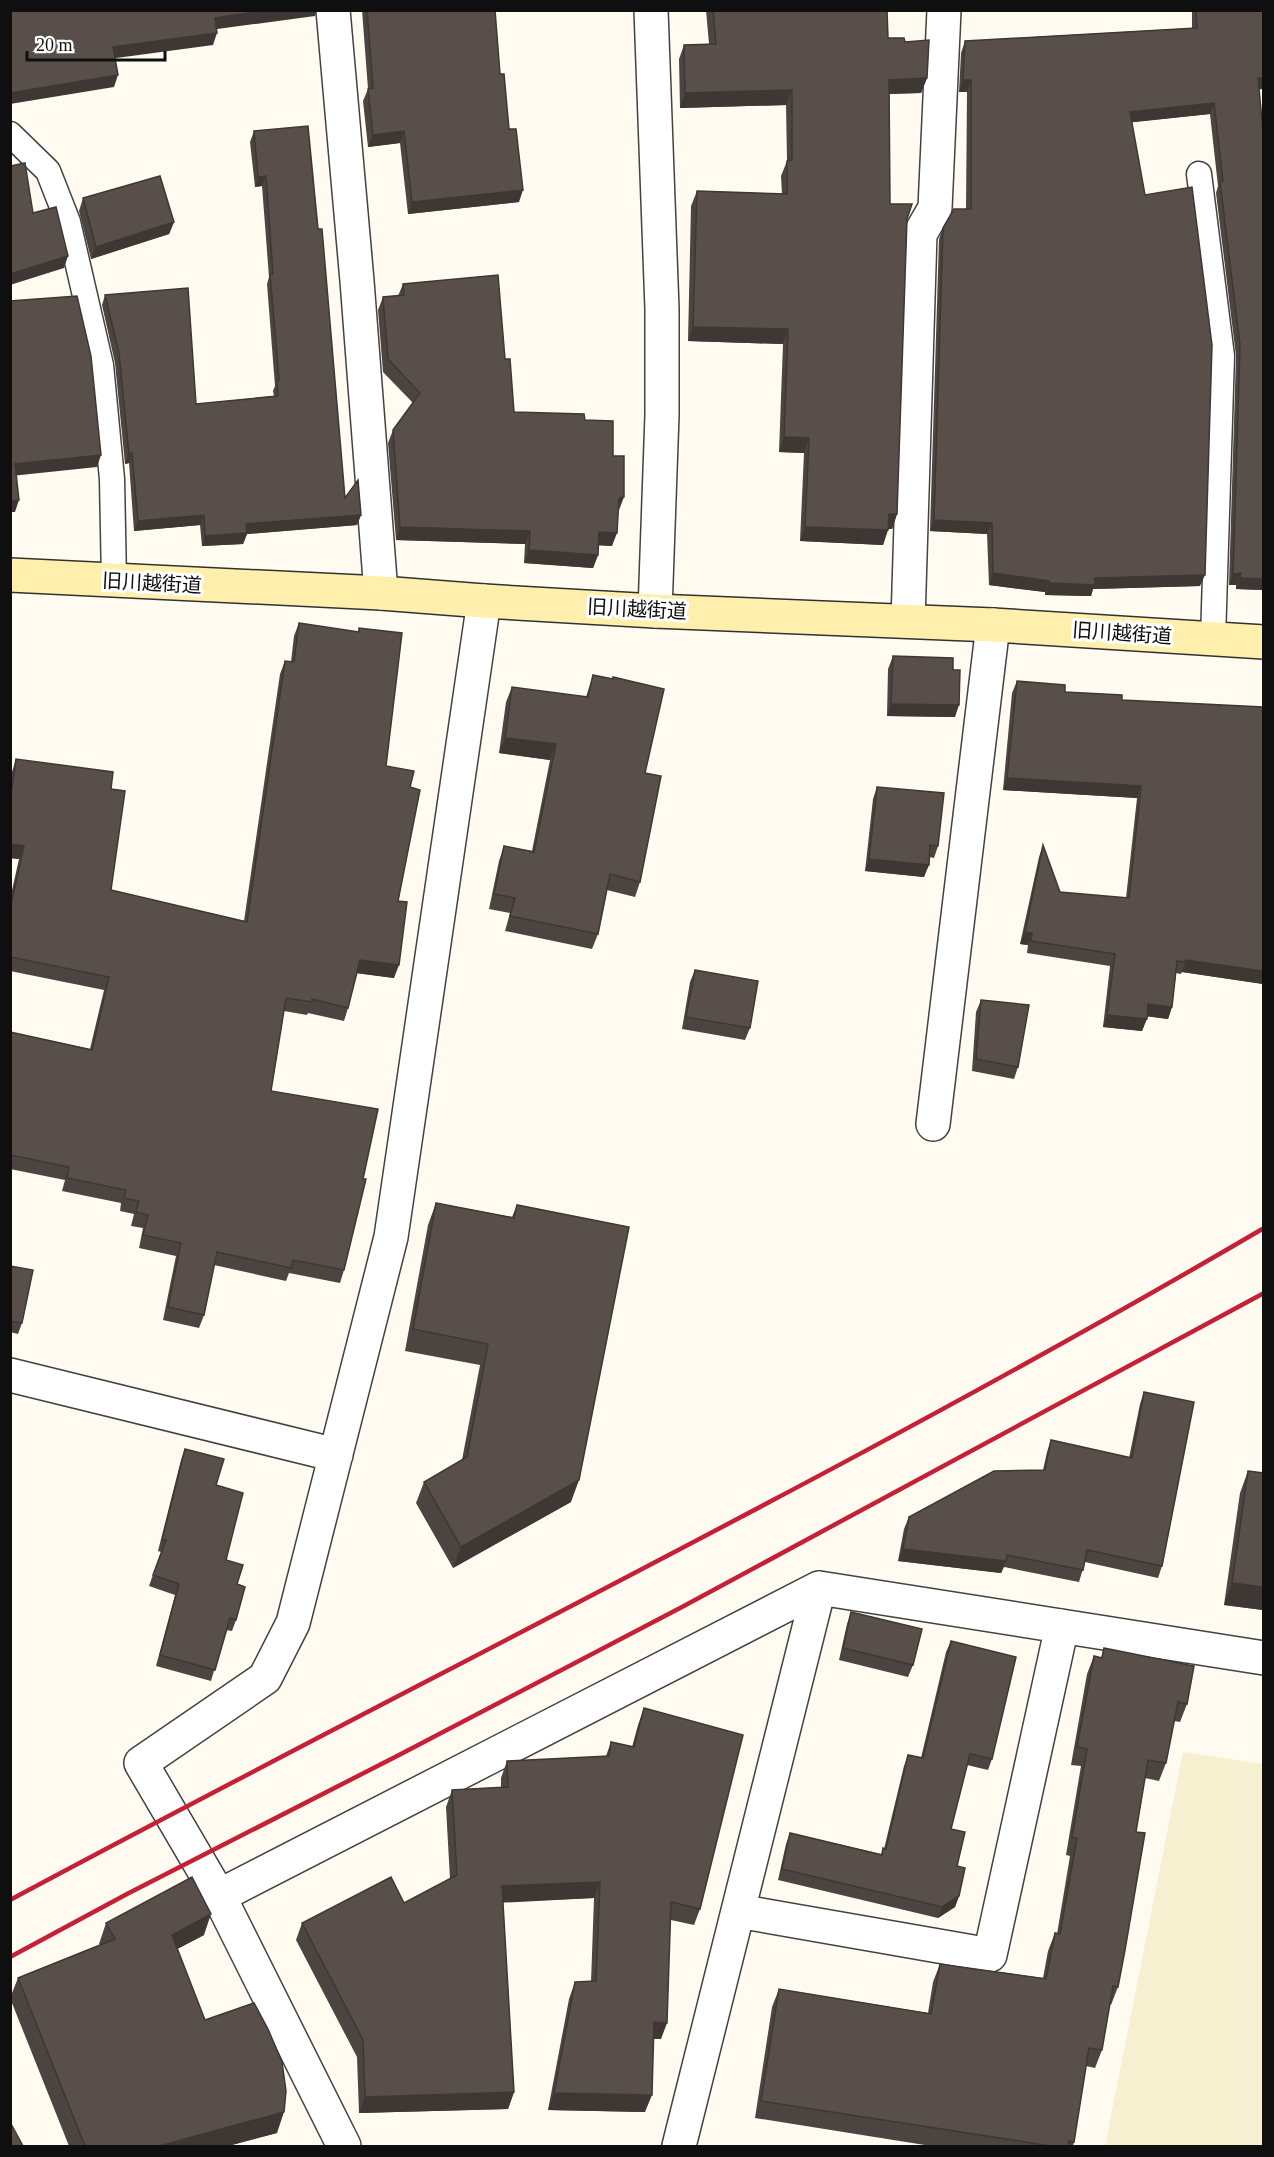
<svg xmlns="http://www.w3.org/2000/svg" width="1274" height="2157" font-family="'Times New Roman','Noto Sans JP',serif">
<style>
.farmland{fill:#f6f0d0}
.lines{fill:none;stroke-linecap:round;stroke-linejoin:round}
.lane-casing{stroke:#424242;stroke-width:27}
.street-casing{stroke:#424242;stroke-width:36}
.secondary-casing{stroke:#313131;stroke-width:36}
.lane{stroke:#fff;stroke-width:24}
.street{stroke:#fff;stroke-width:33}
.secondary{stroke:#ffefac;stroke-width:33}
.rail{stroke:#c52136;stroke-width:4.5}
.wall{fill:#4c4440}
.shaded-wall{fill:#3e3734}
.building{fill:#584f4b;stroke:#3e3734;stroke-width:1.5}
.labels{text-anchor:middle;stroke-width:6;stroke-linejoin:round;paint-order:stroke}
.street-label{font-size:20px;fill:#0f0f0f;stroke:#fff}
</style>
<rect width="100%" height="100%" fill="#fffbf1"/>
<path class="farmland" d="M1183 1752 1263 1764V2146H1105Z"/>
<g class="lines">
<defs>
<path id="lane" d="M10 134 48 171 68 222 101 365 112 479 114 581
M1199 174 1222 356 1213 639"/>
<path id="street" d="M333 10 357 281 381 593
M651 10 662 309V415L655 611
M908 621 920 234 935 208 944 10
M933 1124 993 625
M10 1375 336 1455
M219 1896 819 1588 1264 1658
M738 1911 990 1955 1062 1626
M344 2146 219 1896 141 1763 265 1678 293 1623 391 1237 484 601
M679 2146 819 1588"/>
<path id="secondary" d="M10 575 381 593 484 601 655 611 993 625 1264 642"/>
</defs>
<use href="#lane" class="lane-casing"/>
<use href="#street" class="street-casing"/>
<use href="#secondary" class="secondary-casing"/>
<use href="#lane" class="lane"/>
<use href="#street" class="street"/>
<use href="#secondary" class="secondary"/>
<path class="rail" d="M10 1900C428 1676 855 1468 1264 1228
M10 1957 127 1894 399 1755 682 1607 1264 1293"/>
</g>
<path class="wall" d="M362 10H495L500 74 509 129 519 202 408 214 400 143 368 147 363 101 368 89Z
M706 10H887L888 38 905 42 927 78 921 93 889 94 890 204 907 220 897 514 892 529H888L883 545 800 541 804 453 779 452 783 344 688 341 691 206 697 191 782 194 781 176 787 161 786 105 680 108 679 59 684 45 709 44Z
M1192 10H1263V89H1259L1263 590 1236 589V585H1229L1236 356 1216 193 1218 186 1210 114 1132 122 1200 586 1093 589 1091 596 1045 595V592L989 585 987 534 930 531 939 239 943 228 966 209 967 92H959L961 53 965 41 1192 28Z
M308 126 345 498 361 515 357 525 247 534 243 544 202 546 200 525 134 531 129 463 125 464 115 363 102 305 105 295 196 404 274 396 273 391 275 386 267 284 269 277 262 186 255 187 250 142 254 131Z
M83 198 174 222 169 234 91 259 79 211Z
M403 284 505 359 514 412 585 420 613 456 619 510H618L612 546 598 545V555L593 568 524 563 525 544 396 540 388 443 393 430 413 403 383 372 378 310 383 297 398 296Z
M299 623 358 632 359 628 386 766 410 787 398 901 394 978 357 973 348 1008 344 1021 308 1013 307 1015 284 1011 271 1091 344 1270 340 1283 289 1273 286 1281 214 1265 204 1315 199 1328 163 1320 176 1256 139 1248 143 1228 131 1226 134 1214 120 1211 121 1203 62 1191 65 1180 10 1169V1032L90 1049 104 990 10 971V899L19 859 10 858V780L12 772 16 759 111 789V890L244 921 280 674 285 661 291 662 294 636Z
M893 656 953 670 955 717 887 716 888 669Z
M593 675 645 773 640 882 635 897 607 890 598 934 592 949 505 931 510 913 489 909 499 861 504 846 532 851 550 760 499 753 506 702 512 687 586 697Z
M1017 681 1065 692 1122 700 1263 707V984L1182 972 1181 974 1176 973 1172 1007 1168 1019 1147 1016 1142 1031 1103 1027 1110 966 1027 953 1028 945 1020 944 1039 857 1043 845 1060 892 1126 898 1137 798 1003 790 1012 693Z
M877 787 938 846 934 858 929 857 924 877 865 871 873 799Z
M695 970 750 1028 745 1040 682 1029 690 982Z
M981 1000 1018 1067 1014 1079 972 1071 976 1012Z
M436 1203 512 1217 517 1205 571 1502 453 1568 416 1503 424 1482 462 1460 480 1365 405 1351 428 1225Z
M10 1266 22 1323 18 1334 10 1332Z
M1144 1392 1162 1566 1158 1578 1085 1562 1079 1582 1004 1567 1001 1573 898 1561 904 1529 909 1517 1043 1470 1047 1452 1051 1440 1129 1458 1140 1404Z
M185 1449 216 1485 226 1560 237 1584 236 1620 232 1631 226 1630 211 1681 156 1666 175 1595 149 1586 161 1552 158 1551 181 1460Z
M1248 1471 1263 1473V1610L1224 1605 1240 1493Z
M851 1612 913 1665 908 1677 839 1660 847 1624Z
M951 1641 992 1759 988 1770 967 1765 951 1829 957 1866 959 1896 955 1907 938 1918 778 1880 786 1844 790 1833 881 1854 883 1848 884 1849 904 1766 908 1755 921 1758 946 1652Z
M1104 1648 1187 1704 1180 1722 1174 1721 1166 1763 1159 1781 1145 1778 1136 1832 1118 1987 1111 2005 1110 2004 1102 2050 1095 2068 1086 2066 1074 2142 1073 2146H931L755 2118 772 2007 779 1989 928 2013 933 1982 940 1964 1043 1978 1048 1951 1055 1933 1057 1934 1070 1856 1066 1855 1081 1766 1071 1765 1087 1674 1094 1656 1101 1658Z
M644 1708 700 1909 694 1925 671 1920 661 2039H653L645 2112 548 2110 569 1999 575 1982H591L594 1898 503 1902 514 2092 508 2109 359 2113 357 2057 296 1940 302 1923 404 1903 450 1879 446 1807 452 1790 501 1787V1778L507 1761 606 1756 611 1742 632 1747 638 1725Z
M106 1923 204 1935 177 1949 205 2020 277 2133 228 2146H69L10 1998 18 1978 100 1945 99 1944Z"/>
<path class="shaded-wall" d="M269 10H317L315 16 210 30 215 18Z
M217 33 213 45 109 59 113 47Z
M118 75 114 87 10 104V93Z
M927 78 921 93 883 94 889 80Z
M1258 78H1263V89L1253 90Z
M963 80H971L967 92H959Z
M792 90 786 105 680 108 685 93Z
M1214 103 1210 114 1126 123 1130 112Z
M404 131 400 143 368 147 373 135Z
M266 176 262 186 255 187 258 177Z
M523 190 519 202 408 214 412 202Z
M174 222 169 234 91 259 96 247Z
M68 256 64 268 10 285V274Z
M693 327 788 329 783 344 688 341Z
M784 437 809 438 804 453 779 452Z
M132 453 129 463 125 464 129 454Z
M101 455 97 467 11 476 15 464Z
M624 497 619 510H614L619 498Z
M19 500 15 512H10V501Z
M889 514H897L892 529H883Z
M204 515 200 525 134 531 138 521Z
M361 515 357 525 247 534 243 544 202 546 205 536 246 524Z
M934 520 992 523 987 534 930 531Z
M400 527 530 531 525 544 396 540Z
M805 527 888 530 883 545 800 541Z
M599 532 617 533 612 546 594 545Z
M529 550 598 555 593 568 524 563Z
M993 573 1049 581 1045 592 989 585Z
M1241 573 1236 585H1229L1233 574Z
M1205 575 1200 586 1093 589 1091 596 1045 595 1049 583 1095 578Z
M1240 578 1263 579V590L1236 589Z
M891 704 959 705 955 717 887 716Z
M505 738 556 744 550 760 499 753Z
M1007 778 1141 786 1137 798 1003 790Z
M10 844 24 846 19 859 10 858Z
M869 859 929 865 924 877 865 871Z
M1025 932 1032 933 1028 945 1020 944Z
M360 960 399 965 394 978 355 973Z
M1186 960 1263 971V984L1182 972Z
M1148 1004 1172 1007 1168 1019 1144 1016Z
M1107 1015 1147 1019 1142 1031 1103 1027Z
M579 1480 571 1502 453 1568 461 1547Z
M903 1549 1006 1561 1001 1573 898 1561Z
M1232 1583 1263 1587V1610L1224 1605Z
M600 1882 594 1898 496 1903 502 1886Z
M959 1896 955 1907 938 1918 942 1907Z
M211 1914 204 1935 164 1956 172 1935Z
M654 2022 667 2023 661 2039 648 2038Z
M514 2092 508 2109 359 2113 365 2097Z
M554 2093 652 2095 645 2112 548 2110Z
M284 2112 277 2133 228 2146H159Z"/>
<path class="building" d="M10 10H269L215 18 217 33 113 47 118 75 10 93Z
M367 10H495L500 74H504L509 129H516L523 190 412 202 404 131 373 135 368 89 373 88Z
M713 10H887L888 38H904L905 42 929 40 927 78 889 80 890 204H912L907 219 897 514H889L888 530 805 527 809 438 784 437 788 329 693 327 697 191 787 194V161L792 160V90L685 93 684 45 716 44Z
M1196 10H1263V78H1258L1263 131V579L1240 578 1241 573 1233 574 1240 345 1220 182 1223 181 1214 103 1130 112 1145 195 1192 187 1212 345 1205 575 1095 578V585L1049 583V581L993 573 992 523 934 520 943 228 954 209H971V80H963L965 41 1197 28Z
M308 126 318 229H322L345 498 358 480 361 515 246 524 247 533 205 536 204 515 138 521 132 453 129 454 119 353 105 295 188 288 196 404 278 396 277 381 279 380 270 274H273L266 176 258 177 254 131Z
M25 163 33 213 56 207 68 256 10 274V166Z
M160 176 174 222 96 247 83 198Z
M498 275 505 359H510L514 412 584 414 585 420 613 421V456H624V497L619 498 617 533 599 532 598 555 529 550 530 531 400 527 393 430 420 393 388 359 383 297 404 295 403 284Z
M77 296 91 356 101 455 15 464 19 500 10 501V301Z
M299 623 359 632V628L402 633 386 766 414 771 410 787 420 790 398 901 407 902 399 965 360 960 348 1008 312 999V1002L286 998 271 1091 378 1109 363 1179H366L344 1270 293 1260 291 1268 217 1252 204 1315 168 1307 181 1243 143 1235 148 1215 136 1212 139 1201 124 1198 126 1190 67 1178 69 1167 10 1155V1032L92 1050 109 977 10 957V909L24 846 10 844V802L16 759 113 772 111 789 125 791 111 890 247 922 285 661 294 662Z
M893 656 953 658V670H960L959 705 891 704Z
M593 675 613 679V677L664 689 645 773 661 776 640 882 610 874 598 934 510 916 515 898 494 894 504 846 534 852 556 744 505 738 512 687 588 697Z
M1017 681 1065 685V692L1122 695V700L1263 707V971L1186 960 1185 962 1177 961 1172 1007 1148 1004 1147 1019 1107 1015 1115 954 1031 941 1032 933 1025 932 1043 845 1060 892 1129 898 1141 786 1007 778Z
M877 787 944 793 938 846 930 845 929 865 869 859Z
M695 970 758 981 750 1028 686 1017Z
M981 1000 1029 1005 1018 1067 976 1059Z
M436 1203 514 1218 517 1205 629 1227 579 1480 461 1547 424 1482 467 1457 488 1344 413 1329Z
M10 1266 33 1270 22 1323 10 1321Z
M1144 1392 1194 1402 1162 1566 1087 1550 1083 1570 1007 1555 1006 1561 903 1549 909 1517 994 1471 1045 1470 1051 1440 1132 1458Z
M185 1449 224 1459 216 1485 243 1493 226 1560 243 1565 237 1584 245 1587 236 1620 230 1618 215 1670 160 1655 179 1584 153 1575 166 1540H162Z
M1248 1471 1263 1473V1587L1232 1583Z
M851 1612 922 1629 913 1665 843 1648Z
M951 1641 1016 1657 992 1759 970 1754 951 1829 965 1832 957 1866 965 1868 959 1896 942 1907 782 1869 790 1833 882 1855 883 1848 886 1849 908 1755 923 1758Z
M1104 1648 1194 1666 1187 1704 1178 1702 1166 1763 1148 1760 1136 1832 1145 1833 1125 1950 1118 1987 1113 1986 1102 2050 1089 2048 1074 2142 1069 2141 1068 2146H1051L761 2101 779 1989 931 2014 940 1964 1046 1979 1055 1933 1060 1934 1077 1838 1072 1837 1087 1749 1077 1747 1094 1656 1102 1658Z
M644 1708 743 1735 700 1909 671 1902 667 2023 654 2022 652 2095 554 2093 575 1982 596 1981 600 1882 502 1886 514 2092 365 2097 363 2040 302 1923 391 1877 404 1903 457 1875 452 1790 508 1787 507 1761 609 1756 611 1742 634 1747Z
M192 1877 211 1914 172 1935 205 2020 254 2003 268 2029 282 2062 286 2091 284 2112 159 2146H85L18 1978 115 1939 106 1923Z
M10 2122 23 2146H10Z"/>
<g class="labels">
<g class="street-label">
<text transform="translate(152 583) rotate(3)" y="7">旧川越街道</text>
<text transform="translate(637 609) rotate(3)" y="7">旧川越街道</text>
<text transform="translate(1122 633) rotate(4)" y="7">旧川越街道</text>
</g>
</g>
<rect width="1274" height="2157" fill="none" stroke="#0f0f0f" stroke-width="24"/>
<path d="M27 51v9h138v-9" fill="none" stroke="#0f0f0f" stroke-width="3"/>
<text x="36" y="51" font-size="18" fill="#0f0f0f" stroke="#ffffff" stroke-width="4.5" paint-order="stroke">20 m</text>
</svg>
